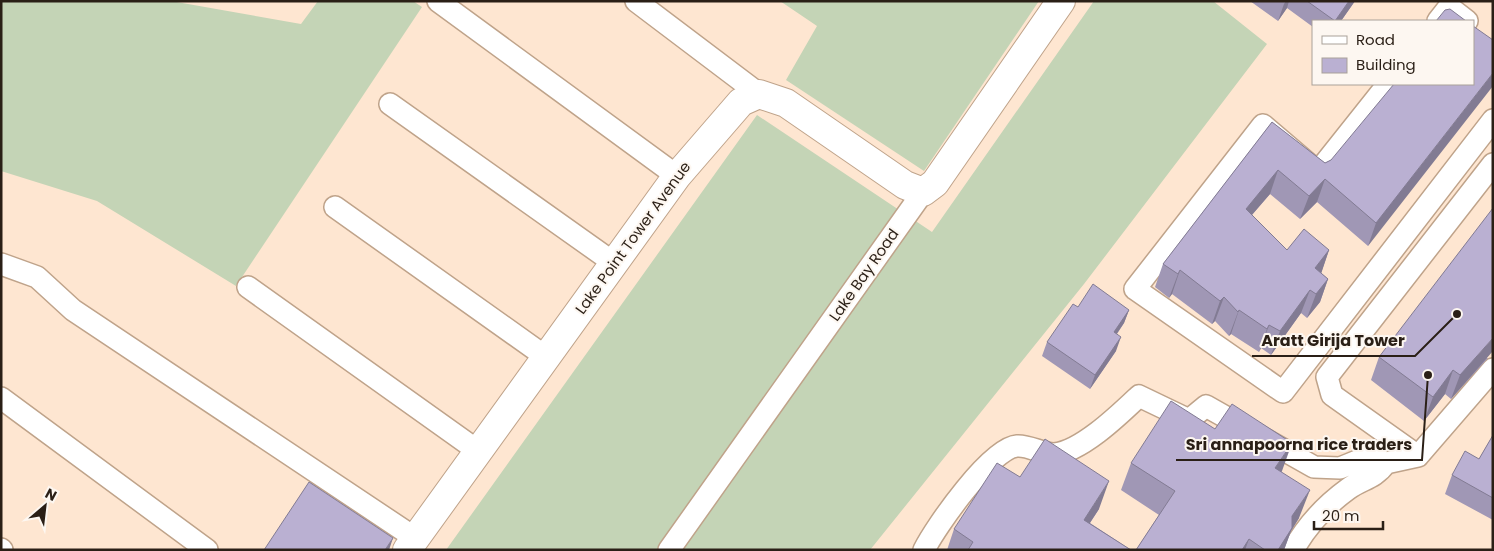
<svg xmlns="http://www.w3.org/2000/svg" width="1494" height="551" font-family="Poppins,sans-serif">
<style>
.grass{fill:#c4d4b6}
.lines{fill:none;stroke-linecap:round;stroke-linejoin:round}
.minor-casing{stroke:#bfa38a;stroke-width:24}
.tertiary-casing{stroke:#bfa38a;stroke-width:30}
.minor{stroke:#fff;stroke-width:21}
.tertiary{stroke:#fff;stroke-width:28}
.wall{fill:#a097b5}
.shaded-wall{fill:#827b93}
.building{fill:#bab0d2;stroke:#827b93}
.labels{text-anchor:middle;stroke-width:4;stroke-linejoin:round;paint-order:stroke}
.street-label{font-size:15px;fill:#2a1f16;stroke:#fdf7f1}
.leader{fill:none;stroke:#2a1f16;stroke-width:2}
.callout-dot{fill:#2a1f16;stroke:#fdf7f1;stroke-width:2}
.callout-label{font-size:16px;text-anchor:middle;font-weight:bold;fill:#2a1f16;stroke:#fdf7f1;stroke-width:4;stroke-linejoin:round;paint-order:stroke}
</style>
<rect width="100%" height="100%" fill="#fee6d1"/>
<path class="grass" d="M1 1H171L301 24 318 1H413L422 7 236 286 97 201 1 171Z
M780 1H1039L924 171 786 80 817 26Z
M1094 1H1213L1267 44 1084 284 870 550H446L757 115 932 232Z"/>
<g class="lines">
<defs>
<path id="minor" d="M438 1 677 176
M636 1 759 94
M1438 21 1449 7 1467 21
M1388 84 1318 172 1263 125 1135 289 1283 392 1493 120
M390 104 614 263
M335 207 546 357
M1 264 37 277 73 310 415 538
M248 287 478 451
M1 398 207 550
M1418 456 1332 395 1327 377 1493 164
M1418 456 1493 369
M1 549 2 550
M669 550 923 192
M924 550C936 526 991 448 1017 446 1029 445 1042 454 1054 454 1081 452 1120 414 1139 396L1189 420 1206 406 1314 467 1340 468 1367 457 1386 463 1418 456
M1293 550C1306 527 1326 505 1348 489 1363 478 1373 480 1386 463"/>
<path id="tertiary" d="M407 550 677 176 741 102 759 94 786 103 905 185 923 192 935 183 1061 1"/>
</defs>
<use href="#minor" class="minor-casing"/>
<use href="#tertiary" class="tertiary-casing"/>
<use href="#minor" class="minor"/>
<use href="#tertiary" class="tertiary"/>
</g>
<path class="wall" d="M1250 1H1355L1341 21H1313V27L1287 8 1278 21Z
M1473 84 1368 246 1317 202 1300 219 1270 194 1252 215 1287 250H1329L1321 273 1328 279 1320 302 1307 318 1301 313 1271 355 1261 348 1259 352 1231 334 1229 336 1215 321 1212 324 1172 294 1169 298 1155 287 1163 264 1272 122 1325 163Z
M1129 310 1124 323 1117 334 1116 351 1090 389 1042 356 1047 342Z
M1379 357 1488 358 1451 399 1445 394 1424 421 1371 380Z
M1215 429 1282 471 1281 472 1299 518 1291 531 1284 550H1136L1159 515 1121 490 1131 463Z
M1493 435V520L1445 494 1452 475 1479 459Z
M1020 477 1099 509 1090 523 1131 550H947L954 529Z"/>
<path class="shaded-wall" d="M1286 1H1289L1287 8 1278 21 1284 4Z
M1349 1H1355L1341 21H1335Z
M1493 73V86L1368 246 1376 223Z
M1278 170 1270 194 1237 232 1246 209Z
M1325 179 1317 202 1300 219 1309 196Z
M1329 250 1321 274 1315 268Z
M1180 270 1172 294 1169 298 1178 274Z
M1328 279 1320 302 1307 318 1316 294Z
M1310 290 1301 313 1271 355 1280 331Z
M1224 297 1215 321 1212 324 1220 301Z
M1129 310 1124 323 1109 345 1114 332Z
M1239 310 1231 334 1229 336 1238 312Z
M1269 325 1261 348 1259 352 1267 329Z
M1121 337 1116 351 1090 389 1095 375Z
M1493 338V351L1451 399 1460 375Z
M1453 370 1445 394 1424 421 1433 397Z
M1292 443 1282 471 1265 496 1275 468Z
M1109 481 1099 509 1074 547 1084 520Z
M1310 490 1299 518 1291 531 1284 550H1278L1292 516Z
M393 538 389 550H385Z
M1249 539 1245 550H1242Z"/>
<path class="building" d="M1307 1H1349L1335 21Z
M1450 9 1466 21H1436L1445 10Z
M1473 26 1493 40V73L1376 223 1325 179 1309 196 1278 170 1246 209 1287 250 1304 229 1329 250 1315 268 1328 279 1316 294 1310 290 1280 331 1269 325 1267 329 1239 310 1238 312 1224 297 1220 301 1180 270 1178 274 1163 264 1272 122 1325 163 1331 160 1394 84H1473Z
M1493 208V338L1460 375 1453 370 1433 397 1379 357Z
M1093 284 1129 310 1114 332 1121 337 1095 375 1047 342 1073 304 1078 307Z
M1171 401 1215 429 1232 404 1292 443 1275 468 1310 490 1292 516V528L1278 550H1265L1249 539 1242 550H1136L1175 491 1131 463Z
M1493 435V498L1452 475 1465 451 1479 459Z
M1045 439 1109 481 1084 520 1131 550H968L973 542 954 529 997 463 1020 477Z
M309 482 393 538 385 550H264Z"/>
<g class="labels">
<g class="street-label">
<text transform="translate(633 238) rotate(-54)" y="5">Lake Point Tower Avenue</text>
<text transform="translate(864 275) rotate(-55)" y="5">Lake Bay Road</text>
</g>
</g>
<path class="leader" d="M1457 314L1415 356H1252M1428 375L1422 460H1176"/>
<g class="callout-dot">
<circle cx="1457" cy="314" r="5"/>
<circle cx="1428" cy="375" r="5"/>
</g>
<g class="callout-label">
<text x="1333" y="346">Aratt Girija Tower</text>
<text x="1299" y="450">Sri annapoorna rice traders</text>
</g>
<rect width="1494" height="551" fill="none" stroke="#2a1f16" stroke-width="5"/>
<rect x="1312" y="20" width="162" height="65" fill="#fdf7f1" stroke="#a9a199"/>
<rect x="1322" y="36" width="25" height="8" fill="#ffffff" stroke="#a9a199"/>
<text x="1356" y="45" font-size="15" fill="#2a1f16">Road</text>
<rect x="1322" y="58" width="25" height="15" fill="#bab0d2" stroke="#a9a199"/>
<text x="1356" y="70" font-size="15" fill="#2a1f16">Building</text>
<g transform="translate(45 506) rotate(28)" stroke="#fdf7f1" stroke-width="4" paint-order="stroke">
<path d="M0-4L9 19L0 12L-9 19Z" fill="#2a1f16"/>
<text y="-8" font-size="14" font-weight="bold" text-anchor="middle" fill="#2a1f16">N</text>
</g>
<path d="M1314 521v8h69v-8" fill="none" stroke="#2a1f16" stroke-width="2.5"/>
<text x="1322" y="521" font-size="15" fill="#2a1f16" stroke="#fdf7f1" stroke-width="4" paint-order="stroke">20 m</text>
</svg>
